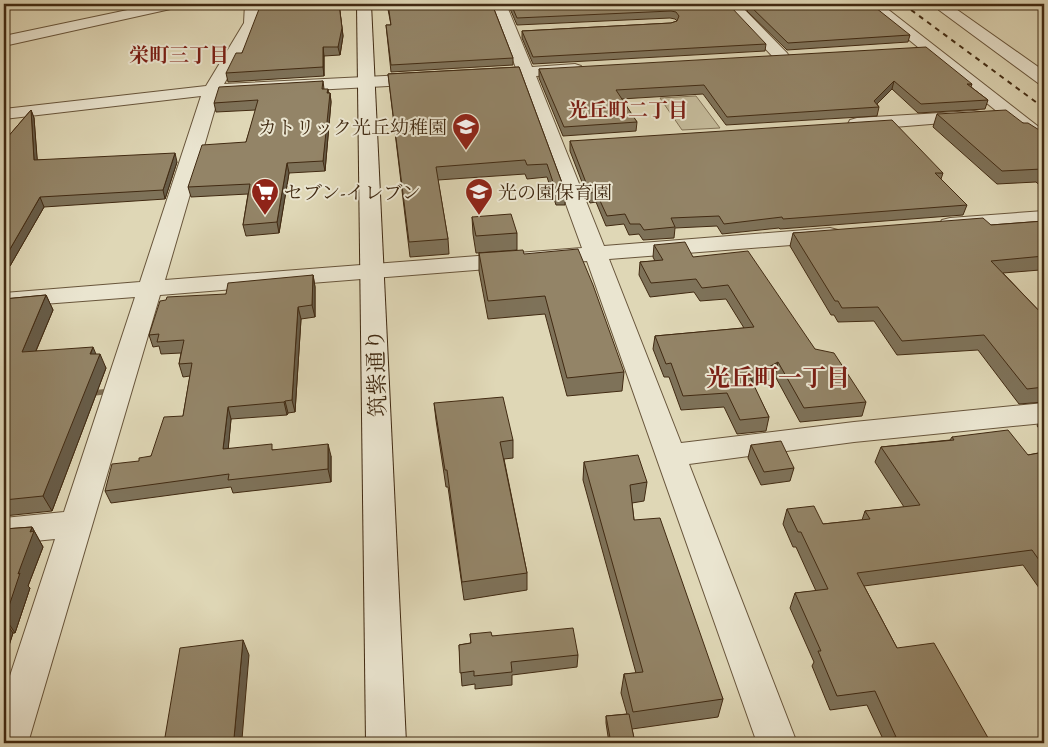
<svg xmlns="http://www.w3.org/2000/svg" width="1048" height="747" font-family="'EB Garamond','Noto Serif JP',serif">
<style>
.green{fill:#c4ba9a;stroke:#827256}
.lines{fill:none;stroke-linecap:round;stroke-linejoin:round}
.stream{fill:#7f6e53;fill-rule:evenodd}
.street-casing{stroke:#68553b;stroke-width:2}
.secondary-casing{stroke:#412a12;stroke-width:2}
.street{fill:#eae5d0;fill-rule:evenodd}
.secondary{fill:#eae5d0;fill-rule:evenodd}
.rail{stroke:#412a12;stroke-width:2;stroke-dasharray:5 5;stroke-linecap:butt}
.wall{fill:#7e7259;stroke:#412a12}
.shaded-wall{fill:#675c48;stroke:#412a12}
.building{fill:#938467;stroke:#412a12}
.labels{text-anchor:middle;stroke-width:4;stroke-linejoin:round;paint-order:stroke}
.far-poi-label{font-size:19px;fill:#412a12;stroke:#eae5d0;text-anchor:start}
.far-neighbourhood-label{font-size:20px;font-weight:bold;fill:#7a1f14;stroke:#eae5d0}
.street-label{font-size:22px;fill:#412a12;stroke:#eae5d0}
.neighbourhood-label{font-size:24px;font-weight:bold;fill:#7a1f14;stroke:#eae5d0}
</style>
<rect width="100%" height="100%" fill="#dfd7b6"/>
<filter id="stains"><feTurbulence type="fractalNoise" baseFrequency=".004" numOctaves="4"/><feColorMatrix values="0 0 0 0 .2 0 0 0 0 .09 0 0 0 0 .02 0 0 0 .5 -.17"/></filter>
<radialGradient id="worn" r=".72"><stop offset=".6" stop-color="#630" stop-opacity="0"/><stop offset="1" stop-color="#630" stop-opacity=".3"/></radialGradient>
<path class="green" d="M696 96 720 128 682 130 660 98Z"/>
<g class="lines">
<path class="stream" d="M105 389 108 390 109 392 108 394 85 397 81 394 85 391Z"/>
<defs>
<path id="street" d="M156 4H182L180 7 175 8 4 46V36Z
M245 4H259L258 23 224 84 425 74 431 75 433 79 431 83 425 84 219 95 165 280 582 248 520 78 483 80 477 79 475 75 477 71 516 68 492 4H506L532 67 575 64 581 66 583 69 581 72 575 74 536 76 604 246 830 228 838 230 841 235 838 240 830 242 609 259 681 443 854 422 1044 403V423L854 442 689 464 797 743H757L587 261 160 295 28 743H4V694L55 539 4 544V518L64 512 135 297 4 307V293L140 282 201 96 4 119V109L206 86 244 23Z
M735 4 740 5 787 53 789 56 787 59H775L730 11 728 8 730 5Z
M865 4H881L1044 131V146L1037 144Z
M939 4H1002L1000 7 995 8 956 9 1044 71V84L1038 83 939 10 937 7Z
M974 111 980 112 983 116 980 120 857 130 850 128 848 124 850 120 857 118Z
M1044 211V224L950 232 942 230 939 225 942 220 950 218Z"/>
<path id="secondary" d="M357 4H371L406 743H366Z"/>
</defs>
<use href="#street" class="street-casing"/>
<use href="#secondary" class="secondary-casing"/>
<use href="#street" class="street"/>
<use href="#secondary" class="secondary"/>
<path class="rail" d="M903 4 1044 108"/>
</g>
<path class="wall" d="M339 4 343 36 340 55 324 56V76L228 82 226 73Z
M387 4H492L513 58V65L391 72 386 25H391Z
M508 4H699L766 44 765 51 533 64 522 38V31L671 23 677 21 675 19 670 18 517 25Z
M748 4 910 35 908 42 787 50 747 11Z
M519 67 565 191V205H556L547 177 527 179 525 174 438 180 448 239 449 254 410 257 388 74Z
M539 69 972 84 971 87 988 100 985 109 918 113 892 89 877 104 879 107 877 116 726 125 703 94 621 99 637 122 636 131 563 136 539 78Z
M323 81 324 89 328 93H330L331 102 325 171 289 173 279 233 246 236 243 225 248 194 191 197 188 187 246 142 256 110 216 112 214 103Z
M31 110 34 118 37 160 177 162 165 199 44 207 10 266H4V139H6Z
M937 114 1023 123 1044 133V189L1036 182 997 184 933 127Z
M570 141 943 173 941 179 967 205 963 215 780 229 779 228 722 234 717 226 675 228 674 238 643 240 639 234 629 235 624 224 606 226 596 202 590 203 570 151Z
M472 217 517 233V250L476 253 473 234Z
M1044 221V274L1040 270 1003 273 1044 316V402L1019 404 978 350 897 355 874 321 838 322 834 315H831L790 246 793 233 991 225Z
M654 245 693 257 815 349 866 402 862 416 800 422 775 376 754 387 769 417 766 431 737 434 724 407 681 410 669 377H664L653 349 655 336 744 328 726 299 700 301 694 292 650 297 639 275 640 262 655 261 653 257Z
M479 253 524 254 624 372 622 391 567 396 545 314 488 319 479 271Z
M313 275 315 287V317L301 319 295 412 288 413 287 415 231 419 228 449 274 450 331 456V482L233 493 231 487 111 503 105 491 139 461 151 456 183 416 190 376 183 377 179 364 181 353 161 354 159 346 153 347 149 335 226 294Z
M46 295 53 310 36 351 96 354 106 368 52 511 4 516V299Z
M434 403 513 440V458L504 459 527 573V590L464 600 448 487H446L436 420Z
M1044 413V434L1037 426Z
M952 437 1028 455 1044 452V595L1023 565 864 586 897 648 991 743H866L867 741 883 739 867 705 830 710 812 666 814 662 790 608 795 593 816 591 796 547H793L783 524 787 509 823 524 862 520 865 511 904 507 875 462 881 447 950 440Z
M751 445 794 468 790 481 761 485 748 458Z
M584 462 647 482 644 501 632 503 634 520 723 699 718 717 632 729 635 743H609L606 723V716L627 714 621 693 624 674 636 673 583 480Z
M32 527 43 547 28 586 30 588 15 633H13L4 661V529Z
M470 634 492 636 578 655 577 667 512 675V685L475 689V684L462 686 459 645 471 643Z"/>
<path class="shaded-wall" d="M339 4 343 36 340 55 338 47Z
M323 47 324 56V76L323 67Z
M894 81 892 89 874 107V101Z
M328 89 329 98 330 93 331 102 325 171 323 161Z
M31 110 34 118 38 169 34 160Z
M175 153 177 162 165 199 163 190Z
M287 163 289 173 279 233 277 222Z
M40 197 44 207 10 266 6 256Z
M313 275 315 287V317L312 305Z
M46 295 53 310 29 367 22 352Z
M298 307 301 319 295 412 292 400Z
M93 347 98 359 100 354 106 368 52 511 43 496Z
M778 362 775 376 746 391 750 377Z
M285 401 288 413 287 415 284 402Z
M228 407 231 419 227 462 223 449Z
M328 444 331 456V482L328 469Z
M32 527 43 547 28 586 30 588 15 633 5 618Z
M4 620 13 633 4 661Z
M243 640 249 655 242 739 244 743H236L234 738Z"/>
<path class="building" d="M261 4H339L342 28 338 47H323V67L226 73 236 53H242Z
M388 4H492L513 58 391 65 386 25H391Z
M511 4H699L731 7 766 44 533 57 522 31 671 23 677 21 679 16 676 12 671 11 517 18Z
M748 4H871L910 35 788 43Z
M926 47 972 84H967L988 100 921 104 894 81 874 101 879 107 727 117 704 85 616 90 637 122 564 127 539 69Z
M519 67 565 191H556L547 164 527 165 525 160 436 167 448 239 409 242 388 74Z
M323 81 322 89H328L327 93H330L323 161 287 163 277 222 243 225 250 184 188 187 202 145 246 142 258 100 214 103 219 87Z
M31 110 34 160 175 153 163 190 40 197 6 256H4V139H6Z
M1006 110 1023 123H1028L1044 133V171L1042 169 1002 171 937 114Z
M892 120 943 173H935L967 205 783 219 782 217 724 224 719 216 671 218 675 227 644 230 640 224H630L625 214 607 216 596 192 590 193 570 141Z
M511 214 517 233 476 236 472 217Z
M983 218 991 225 1044 221V256L991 261 1044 316V387L1027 389 984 335 902 341 878 307 842 308 838 301H835L793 233Z
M685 242 693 257 748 251 815 349 834 353 866 402 804 408 778 362 750 377 769 417 740 420 727 393 683 396 671 363 666 364 655 336 754 327 728 285 702 288 696 279 651 283 640 262 663 260 654 245Z
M578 249 593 285 624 372 567 378 545 296 488 301 479 253 523 250 524 254Z
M313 275 312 305 298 307 292 400 285 401 284 402 228 407 223 449 272 444V450L328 444V469L228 480 229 474 105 491 112 464 139 461V458L151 456 164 417 183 416 192 363 179 364 184 340 157 342 159 334 149 335 160 301 166 300 167 297 226 294 228 283Z
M46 295 22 352 93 347 90 354H100L43 496 4 500V299Z
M503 397 513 440 500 442 527 573 462 582 447 470H445L434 403Z
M1008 430 1028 455 1044 452V567L1032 550 857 573 897 648 934 643 991 743H869L867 741 896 737 875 691 837 696 818 651H821L795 593 828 589 801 532H798L787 509 814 506 823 524 870 519 865 511 920 505 881 447 954 440 952 437Z
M781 441 794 468 764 472 751 445Z
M638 455 647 482 630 485 634 520 660 518 723 699 633 712 624 674 643 672 584 462Z
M32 527 30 532 34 531 18 574 20 573 5 618H4V529Z
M573 628 578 655 511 662 512 672 474 676V671L460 673 459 645 471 643 470 634 491 632 492 636Z
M243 640 234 738 241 737 240 743H164L180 648Z
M629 714 635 743H611L606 716Z"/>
<defs>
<symbol id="school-pin" viewBox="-11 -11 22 30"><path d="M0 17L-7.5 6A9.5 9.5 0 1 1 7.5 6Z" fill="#8f2418" stroke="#eae5d0"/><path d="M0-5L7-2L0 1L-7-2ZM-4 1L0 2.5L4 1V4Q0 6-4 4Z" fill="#fff"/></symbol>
<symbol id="supermarket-pin" viewBox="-11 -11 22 30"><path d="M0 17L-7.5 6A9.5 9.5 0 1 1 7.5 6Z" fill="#8f2418" stroke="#eae5d0"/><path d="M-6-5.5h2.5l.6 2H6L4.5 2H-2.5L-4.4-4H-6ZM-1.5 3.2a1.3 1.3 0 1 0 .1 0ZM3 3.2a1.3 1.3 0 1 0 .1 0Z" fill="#fff"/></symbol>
</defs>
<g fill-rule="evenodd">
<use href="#school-pin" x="450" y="111" width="32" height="43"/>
<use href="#supermarket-pin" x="249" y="176" width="32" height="43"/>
<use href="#school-pin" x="463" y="176" width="32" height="43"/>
</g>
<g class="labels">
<g class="far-poi-label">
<text x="447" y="134" text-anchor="end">カトリック光丘幼稚園</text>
<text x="284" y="199">セブン-イレブン</text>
<text x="498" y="199">光の園保育園</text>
</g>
<g class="far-neighbourhood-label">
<text x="179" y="62">栄町三丁目</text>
<text x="628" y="117">光丘町二丁目</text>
</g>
<g class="street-label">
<text transform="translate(376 373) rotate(-92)" y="8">筑紫通り</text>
</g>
<g class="neighbourhood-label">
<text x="778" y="386">光丘町一丁目</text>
</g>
</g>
<rect width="1048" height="747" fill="none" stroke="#dfd7b6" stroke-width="20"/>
<rect x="5" y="5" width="1038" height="737" fill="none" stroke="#412a12" stroke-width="2.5"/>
<rect x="10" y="10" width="1028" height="727" fill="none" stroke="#412a12"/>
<rect width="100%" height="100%" filter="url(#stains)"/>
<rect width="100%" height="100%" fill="url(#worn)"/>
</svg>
